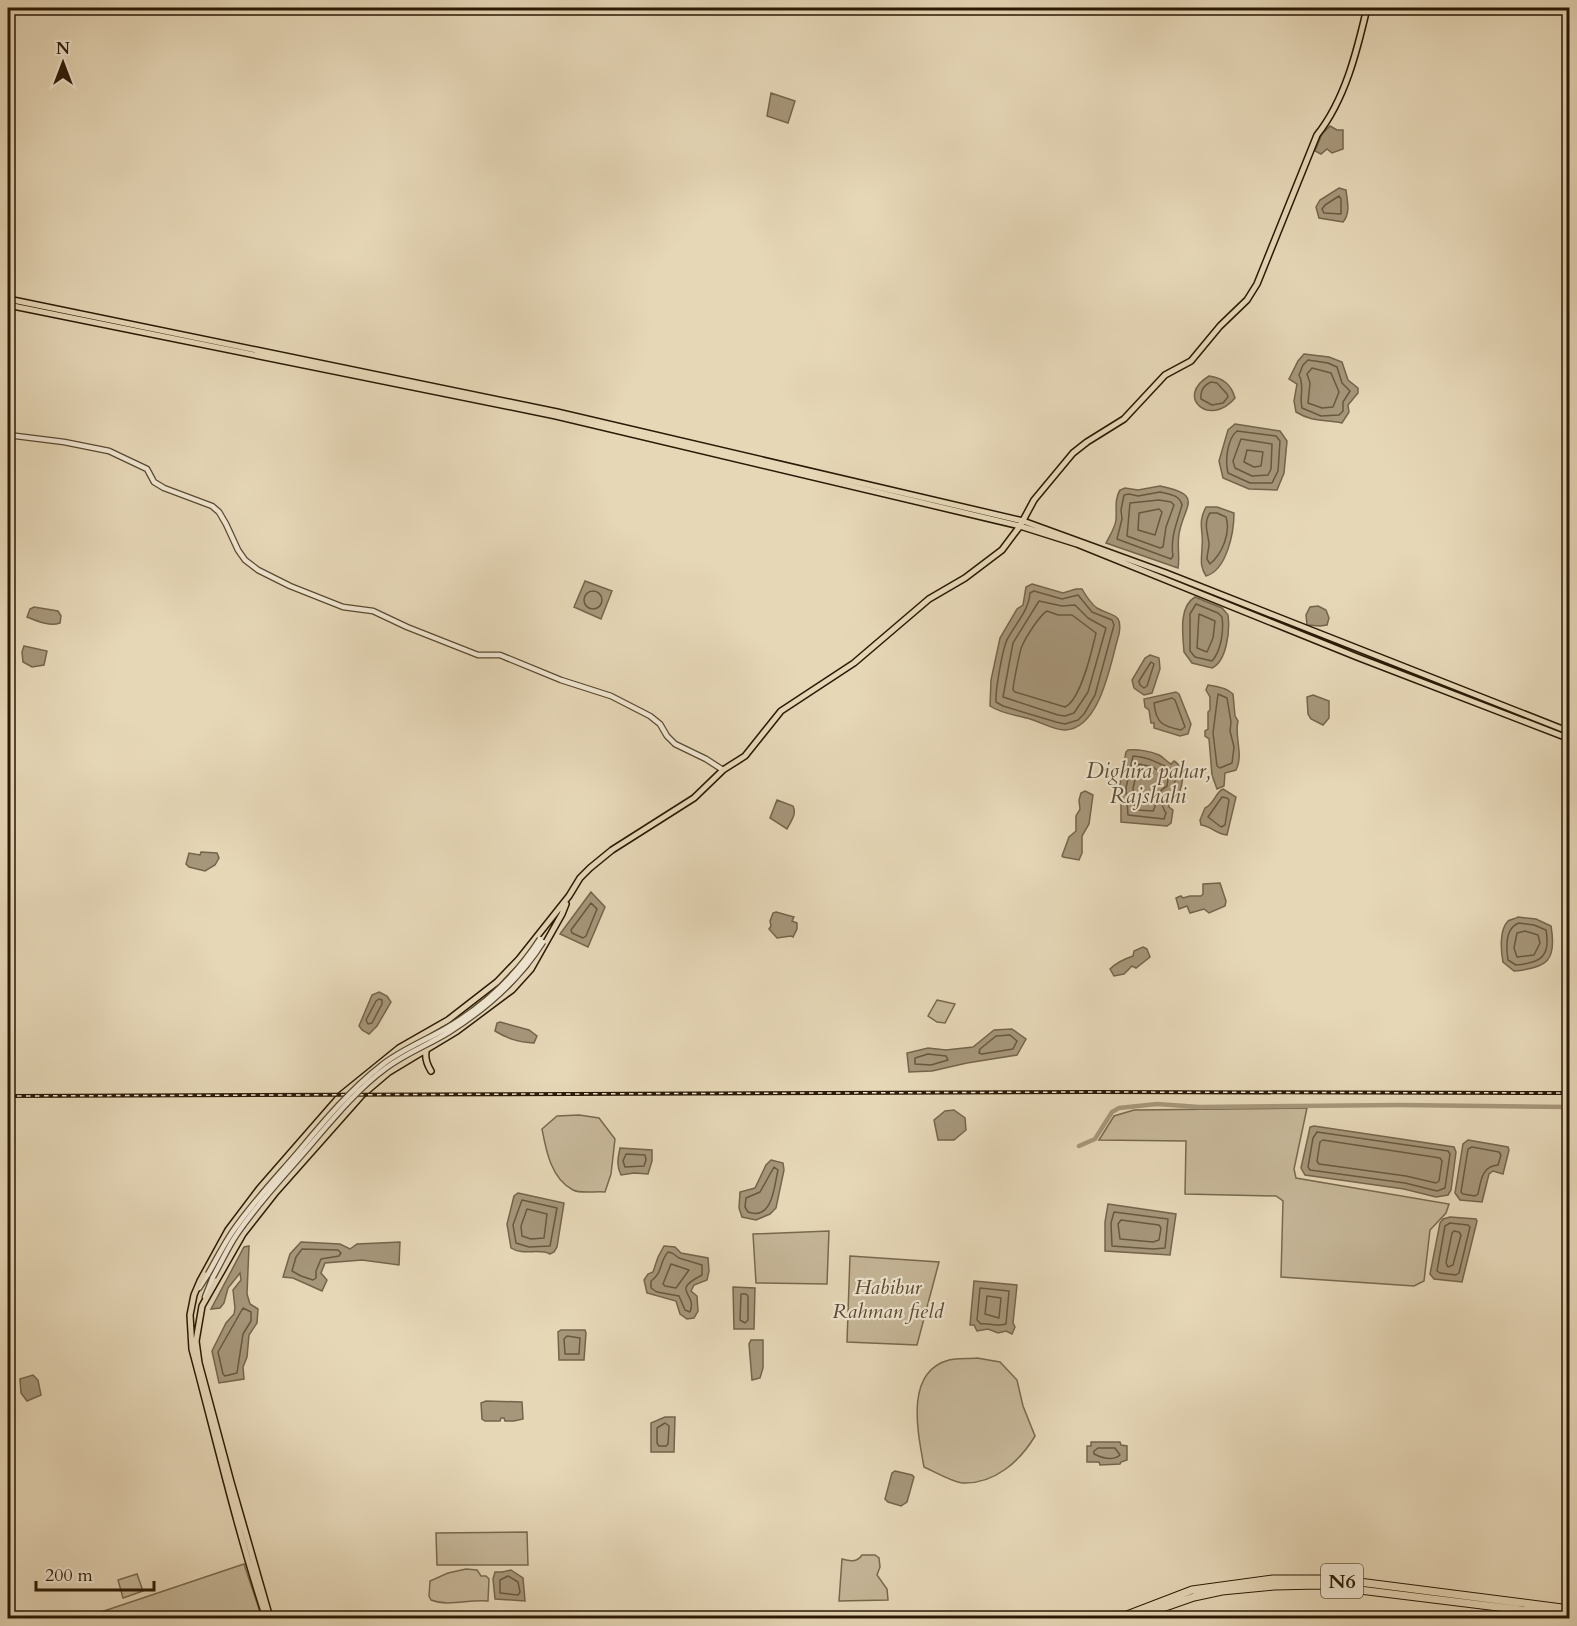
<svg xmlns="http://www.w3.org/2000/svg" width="1577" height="1626" font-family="Cardo,serif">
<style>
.green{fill:#c6b799;stroke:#78684e;stroke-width:1.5}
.water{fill:#a6967a;stroke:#74644b;stroke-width:1.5}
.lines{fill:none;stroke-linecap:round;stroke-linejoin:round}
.shore{stroke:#68583f;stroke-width:1.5}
.canal{stroke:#a6967a;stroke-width:4.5}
.minor-casing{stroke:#594831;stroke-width:7}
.major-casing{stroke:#2a1904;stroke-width:8}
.highway-casing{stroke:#2a1904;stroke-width:9}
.minor{stroke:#efe5d0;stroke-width:4.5}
.major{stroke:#e6d7b7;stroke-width:5}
.highway{stroke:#e6d7b7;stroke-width:7}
.rail-casing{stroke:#2a1904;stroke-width:4}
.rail{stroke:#efe5d0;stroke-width:1.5;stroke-dasharray:4.5;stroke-linecap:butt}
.minor-bridge-casing{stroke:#594831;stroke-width:7;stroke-linecap:butt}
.minor-bridge{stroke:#efe5d0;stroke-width:4.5}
.labels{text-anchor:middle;stroke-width:4.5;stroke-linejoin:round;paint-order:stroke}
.shield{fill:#efe5d0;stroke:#655641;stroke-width:1.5}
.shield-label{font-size:20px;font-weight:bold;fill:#2a1904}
.park-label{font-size:21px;font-style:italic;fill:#594831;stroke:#efe5d0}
.water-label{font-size:22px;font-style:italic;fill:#5c4b33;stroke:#efe5d0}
</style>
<rect width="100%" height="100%" fill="#e6d7b7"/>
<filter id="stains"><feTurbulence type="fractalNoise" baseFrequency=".00333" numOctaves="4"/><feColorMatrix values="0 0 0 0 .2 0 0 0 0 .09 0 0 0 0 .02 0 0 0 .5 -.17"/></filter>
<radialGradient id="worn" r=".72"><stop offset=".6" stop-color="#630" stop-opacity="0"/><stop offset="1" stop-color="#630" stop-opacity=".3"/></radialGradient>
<path class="green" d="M937 1000 955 1004 945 1023 937 1022 928 1016Z
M1307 1108 1294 1169 1296 1178 1449 1204 1446 1213 1430 1230 1424 1281 1414 1286 1281 1277 1283 1201 1276 1196 1185 1194 1186 1141 1099 1140 1114 1116 1134 1110Z
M579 1115 599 1118 615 1139 611 1174 605 1192C596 1191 580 1194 573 1190 551 1179 546 1150 542 1129L557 1116Z
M829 1231 827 1284 756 1283 753 1234Z
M850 1256 939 1262 917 1345 847 1342Z
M977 1358 1000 1362 1017 1380 1023 1406 1035 1436C1020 1461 995 1484 963 1483 954 1483 933 1471 924 1467 918 1433 904 1372 949 1360 957 1358 968 1359 977 1358Z
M527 1532 528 1565H437L436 1533Z
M862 1555H875L879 1558 880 1567 877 1575 887 1589 888 1600 839 1601 842 1559C849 1561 857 1563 862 1555Z
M244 1564 262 1618H103L101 1612Z
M466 1569 477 1570 481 1576H486L489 1579 488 1601C469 1599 449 1607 431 1600L429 1596 430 1581 448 1573Z
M137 1574 143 1591 123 1598 118 1580Z"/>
<path class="water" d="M771 93 795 101 788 123 767 116Z
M1330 126 1337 130H1343V149L1332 153 1327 149 1321 154 1315 151 1322 134Z
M1339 188 1346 190C1347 200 1351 213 1343 222L1319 218 1316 207 1320 200Z
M1304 354 1329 357 1342 362 1348 380 1358 388V393L1348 405 1349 412 1342 423C1323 419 1314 423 1296 412L1294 401 1297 384 1289 379 1298 361Z
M1209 376C1223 378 1231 384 1235 398 1210 428 1174 397 1209 376Z
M1235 424 1280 431 1287 441 1284 473 1277 490 1249 489 1223 478 1219 461 1228 430Z
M1160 486C1205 495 1184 505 1179 534 1177 546 1180 557 1178 568L1106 543C1110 535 1115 528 1116 520 1117 509 1114 500 1120 490L1125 488 1138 490Z
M1206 507H1217L1234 513C1234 532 1227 570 1206 576 1199 565 1202 558 1202 547 1204 531 1197 523 1206 507Z
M585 581 612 591 601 619 574 607Z
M1032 584 1063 593 1076 589H1082C1086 596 1090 603 1097 608 1112 617 1123 612 1119 634 1111 660 1101 729 1065 730 1053 730 1041 722 1030 719 1016 715 1002 714 990 706L991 680 1000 638 1017 609 1023 605 1026 587Z
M1195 597 1222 608 1228 615C1230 630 1227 661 1212 668L1192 663 1184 652C1183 636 1178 607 1195 597Z
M1318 606 1326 610 1329 618 1327 625 1320 626 1307 625 1306 615 1310 607Z
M34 607 58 611 61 616 60 623C50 627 37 621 27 617L30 609Z
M24 646 47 651 44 665 32 667 23 662 22 652Z
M1150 655 1159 658 1160 669 1152 693 1144 695 1134 688 1132 680 1145 658Z
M1208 685C1216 686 1227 688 1233 694L1235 716 1238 721C1234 737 1244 754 1236 770L1225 773 1224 786 1217 789 1212 775 1209 739 1205 736V731L1208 729V712L1210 710V697L1206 690Z
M1176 692 1179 694 1191 724 1188 734 1180 736 1154 728V723H1151L1149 710 1145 707 1144 699Z
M1313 695 1329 701V718L1323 725 1311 719 1308 714 1307 697Z
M1128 750C1137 749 1150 751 1159 755 1163 757 1166 761 1171 764L1174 761C1187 769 1183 784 1178 796 1173 800 1168 799 1169 807L1173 810 1171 823 1167 826 1121 822V798L1119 789 1126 752Z
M1223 789 1236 797 1227 835C1216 834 1211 826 1201 825L1200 820 1205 808C1214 804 1215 793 1223 789Z
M1085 791 1093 795 1089 824 1082 836V853L1079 860 1063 857 1062 856 1069 837 1076 831V816L1080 809 1079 800 1081 793Z
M777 800 793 806C797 814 791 821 787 829L770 818Z
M201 852 217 853 219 858 215 865 205 871 189 867 186 864 189 853 200 855Z
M1220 883 1226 901 1225 906 1209 913 1204 909 1190 913 1187 906 1179 909 1176 898 1181 896 1183 898 1190 896H1201L1203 894V884Z
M591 892 605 907 588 947 560 934Z
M776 912 794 917 792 921 797 923V929L793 937 791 936 777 938 769 929 771 926 770 921 773 913Z
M1518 917 1536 919 1551 926C1557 961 1547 968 1514 971L1503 962C1501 951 1499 930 1508 921 1509 920 1517 918 1518 917Z
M1143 947 1147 949 1150 957 1136 968 1132 966 1124 974 1114 976 1110 969C1117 962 1124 959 1133 956L1134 951Z
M379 992 387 996 391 1002 377 1026 369 1034 362 1030 359 1026 372 995Z
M500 1022 529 1030 537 1036 534 1043C518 1042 508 1039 495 1031L497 1023Z
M1012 1029 1026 1039 1017 1055 967 1063 932 1071 909 1072 907 1053 928 1048 946 1050 973 1047 994 1030Z
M954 1110 965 1118 966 1130 954 1140H938L934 1120 945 1111Z
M1314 1126 1454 1147 1456 1152 1451 1190 1448 1195 1436 1197 1404 1189 1305 1175 1301 1168 1309 1132 1310 1127Z
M1468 1140 1508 1147 1509 1150 1503 1174 1493 1171 1489 1174 1482 1202 1460 1200 1455 1193 1463 1144Z
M620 1148 652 1150V1161L648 1174 634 1173 621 1175C616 1165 618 1158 620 1148Z
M771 1160 783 1163 784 1170 776 1208 770 1214 756 1220 742 1217 739 1208 740 1192 755 1188 766 1165Z
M518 1193 564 1203 557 1247 554 1252 550 1254C539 1248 523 1256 511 1248L507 1224 514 1196Z
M1108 1204 1176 1214 1170 1255 1105 1251V1222Z
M1450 1217 1476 1219 1477 1221 1462 1282 1434 1279 1430 1274 1440 1223 1443 1219Z
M301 1242 340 1244 350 1249 357 1244 400 1242 399 1265 362 1260 325 1263 321 1273 327 1280 322 1291 293 1278 283 1277 290 1254Z
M249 1246 247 1294 250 1304 258 1309 257 1323 249 1335 247 1357 243 1367 244 1379 219 1383 212 1351 226 1323 234 1314 235 1308 233 1290 241 1280 240 1273 228 1288 224 1303 220 1308 211 1309 244 1247Z
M664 1246 675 1247 681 1253 708 1258 709 1271 707 1280 694 1285 691 1291 697 1296 698 1311 694 1318 687 1319 680 1314 676 1301 647 1293 644 1280 648 1274 653 1272 658 1257Z
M974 1281 1017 1285 1013 1323 1015 1327 1012 1334 1006 1331 998 1333 988 1329 977 1331 974 1325H970Z
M733 1287 755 1288 754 1329H734Z
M561 1330H585L586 1333 584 1360H559L558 1332Z
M751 1340H763V1368L760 1378 752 1380 749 1344Z
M33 1375 38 1380 41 1395 27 1401 21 1393 20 1379Z
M486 1401 522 1402 523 1419 514 1421H505L504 1418H501L500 1421H485L482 1419 481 1403Z
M665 1417H675L674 1452H651V1423Z
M1091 1442H1120L1121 1445 1127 1446V1460L1121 1462 1120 1464 1100 1465 1099 1462H1087V1446H1091Z
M895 1471 912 1475 914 1477 907 1502 901 1506 888 1502 885 1499 892 1473Z
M511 1570 523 1578 525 1601 495 1599 493 1579 495 1572H502Z"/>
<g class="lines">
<path class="shore" d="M1339 196 1341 199V214L1324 213 1322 209 1325 205Z
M1308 360 1328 363 1337 367 1342 383 1350 391 1343 402V411L1339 415 1321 416 1302 408C1299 396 1305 386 1299 375L1303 365Z
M1312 368 1331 373 1339 392 1333 407 1322 408 1308 403 1310 383 1307 374Z
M1211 382 1217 383 1227 394 1228 397 1223 403 1212 405 1201 399C1200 391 1204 385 1211 382Z
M1237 431 1276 436 1280 441 1278 471 1272 483H1250L1228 473C1225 461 1227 439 1237 431Z
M1241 439 1272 444 1271 469 1268 475 1252 476 1235 468 1233 461Z
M1247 450 1263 452 1261 466 1254 467 1244 462Z
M1160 492C1169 494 1180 495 1182 505 1177 523 1170 537 1173 556L1171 559 1117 539 1122 519 1121 510 1124 495 1129 494 1138 496Z
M1159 500 1171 502 1174 505 1166 527 1163 547 1160 548 1127 536 1130 503Z
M1159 509 1162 512 1155 535 1138 530 1139 513Z
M1210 513H1217L1226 517C1231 533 1222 554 1210 564L1207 559C1207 554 1209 549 1209 544 1208 533 1203 523 1210 513Z
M584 600a9 9 0 1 1 18 0a9 9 0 1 1-18 0Z
M1034 591 1062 599 1078 595 1092 612 1112 620 1114 625 1095 695 1084 714 1078 720 1065 724 1056 722 1003 706 996 702C995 692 1003 645 1008 638 1016 623 1029 610 1030 593Z
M1039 601 1062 606 1075 605 1088 618 1106 628 1088 692 1074 713 1065 716 1058 715 1003 697 1013 643Z
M1196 604 1218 613 1222 617C1224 631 1221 651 1212 661L1195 657 1190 651V614Z
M1047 611 1058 615H1072L1096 633C1092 650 1081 700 1065 707L1015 692 1013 690C1013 685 1020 650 1022 646 1026 637 1039 616 1047 611Z
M1199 614 1215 621 1213 638 1207 652 1197 648Z
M1151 662 1154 664 1147 686 1144 688 1140 685 1139 681Z
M1218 694 1227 698 1231 722 1230 731 1234 747 1232 763 1220 768 1217 766 1213 733Z
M1172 698 1175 700 1185 727 1181 730C1162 726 1156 723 1154 703Z
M1133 756C1152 757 1161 766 1177 771L1173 791C1163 796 1159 803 1166 813L1164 819 1128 815 1126 788Z
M1139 764 1153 767 1168 778 1167 786C1153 795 1159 801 1153 811L1137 810 1135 808 1133 788Z
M1222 797 1227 798 1229 800 1225 825 1221 827 1208 817Z
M591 903 597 909 586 936 583 938 572 933 571 930Z
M1519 923 1534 925 1546 930C1551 957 1540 963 1516 965L1508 960C1506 947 1505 928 1519 923Z
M1525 931 1538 935 1540 943 1534 955 1517 957 1514 948 1517 933Z
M379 999 382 1000V1004L372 1023 368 1024 366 1020 376 1001Z
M1010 1035 1017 1041 1013 1049 982 1054 979 1053 980 1049 996 1036Z
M928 1054 946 1056 948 1060 931 1065 915 1064V1058Z
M1317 1132 1448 1151 1450 1154 1445 1188 1437 1191 1405 1183 1310 1170 1308 1167 1313 1138Z
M1323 1140 1440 1158 1442 1161 1439 1181 1436 1183 1406 1176 1319 1164 1317 1161 1320 1142Z
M1472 1147 1499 1152 1501 1155 1498 1165C1482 1166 1481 1180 1478 1194L1475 1196 1463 1194 1461 1192 1468 1149Z
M626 1154 645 1155 646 1160 644 1166 625 1167 623 1161Z
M774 1167 778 1170C774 1186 773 1221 748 1212L745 1207 746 1198 760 1192Z
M522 1200 557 1208 550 1246 529 1247 516 1243 513 1225Z
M527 1209 547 1214 544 1238 531 1239 522 1236 521 1226Z
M1114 1212 1168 1219 1165 1248 1153 1249 1112 1246 1111 1223Z
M1121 1220 1159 1225 1161 1228 1159 1240 1153 1242 1120 1239 1118 1224Z
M1450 1223 1468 1225 1470 1227 1459 1273 1456 1275 1440 1273 1437 1271 1445 1226Z
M1454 1231 1459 1232 1461 1235 1453 1265 1448 1267 1446 1263 1452 1233Z
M302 1249 338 1250 341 1253 339 1256 321 1259 316 1271V1278L313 1280 301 1276 292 1271 296 1257Z
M668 1252 672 1253 679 1258 702 1265V1275C669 1292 698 1292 690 1312L685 1310 679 1296 657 1292 651 1288V1281C663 1273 659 1262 668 1252Z
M671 1264 689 1270 676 1288 665 1286 663 1284Z
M980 1288 1009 1291 1006 1324C997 1327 990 1323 981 1324L977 1320Z
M741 1294H746L748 1296V1320L745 1323 740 1320Z
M987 1296 1001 1298 999 1318 985 1314Z
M243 1308 251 1312V1321L243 1334 237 1373 225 1376 223 1374 218 1352Z
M567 1336 580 1338 579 1354H565L564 1339Z
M665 1423 669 1426 668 1444 666 1446H659L657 1443V1428Z
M1098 1448H1115L1120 1455C1113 1461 1102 1458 1094 1454V1451Z
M508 1576 518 1582 520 1592 518 1595 500 1593V1580Z"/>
<path class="canal" d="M1079 1146 1095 1139 1112 1112 1119 1108 1157 1104 1199 1107 1399 1105 1570 1107"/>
<defs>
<path id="minor" d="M8 435 64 442 109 451 147 469 154 482 164 488 212 506 219 512 226 524 238 550 245 560 258 570 290 586 343 607 373 611 407 627 478 655H500L561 680 611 696 650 716 660 724 667 736 675 744 706 759 723 770
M199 1288 208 1274
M205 1297 213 1277"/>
<path id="major" d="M8 299 557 412 1023 521 1166 573 1570 732
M8 305 556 416 1020 526 1077 544 1357 657 1570 739
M427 1048C424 1056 426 1063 431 1071
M266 1618C237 1530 216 1439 192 1349L190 1315 194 1295 200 1281 228 1230 259 1189 341 1095 399 1048 448 1020 497 982 519 959 569 896 580 878 590 868 612 850 694 798 723 770 745 756 781 711 854 663 929 599 965 578 1002 550 1020 526 1034 500 1073 453 1087 442 1124 419 1165 375 1191 361 1220 326 1247 300 1257 284 1317 135C1345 100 1357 51 1367 8
M270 1618 231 1482 199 1363 196 1341 202 1306 243 1234 276 1192 362 1095 389 1072 457 1031 512 990 531 969 562 914 566 904"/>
<path id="highway" d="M1119 1618 1192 1590 1273 1579H1318L1359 1582 1570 1609
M1134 1618 1194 1597 1222 1591 1274 1586 1319 1585 1570 1616"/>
</defs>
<use href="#minor" class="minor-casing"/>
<use href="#major" class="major-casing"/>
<use href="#highway" class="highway-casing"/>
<use href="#minor" class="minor"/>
<use href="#major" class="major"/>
<use href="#highway" class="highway"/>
<defs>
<path id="rail" d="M8 1096 1092 1092 1570 1093"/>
</defs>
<use href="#rail" class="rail-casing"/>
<use href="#rail" class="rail"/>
<defs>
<path id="minor-bridge" d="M208 1274C216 1260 224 1244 233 1231 253 1202 277 1177 300 1150 325 1120 351 1089 382 1065 401 1050 424 1041 445 1029 483 1007 516 976 540 939
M213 1277C221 1263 228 1247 237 1234 258 1203 283 1177 307 1149 331 1121 356 1090 386 1068 406 1053 428 1045 449 1032 487 1008 519 980 543 942"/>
</defs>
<use href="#minor-bridge" class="minor-bridge-casing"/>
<use href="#minor-bridge" class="minor-bridge"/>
</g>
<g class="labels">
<rect class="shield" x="1321" y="1564" width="42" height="34" rx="4.5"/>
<g class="shield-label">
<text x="1342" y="1588">N6</text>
</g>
<g class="park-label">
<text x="888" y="1294">Habibur<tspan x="888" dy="24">Rahman field</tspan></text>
</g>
<g class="water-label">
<text x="1148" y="778">Dighira pahar,<tspan x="1148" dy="25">Rajshahi</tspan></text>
</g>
</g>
<rect width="1577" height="1626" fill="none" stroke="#e6d7b7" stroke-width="30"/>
<rect x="9" y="9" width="1559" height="1608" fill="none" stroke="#2a1904" stroke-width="3"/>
<rect x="15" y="15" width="1547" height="1596" fill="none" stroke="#2a1904" stroke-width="1.5"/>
<g transform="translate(63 63)" stroke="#efe5d0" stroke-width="4.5" paint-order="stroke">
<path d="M0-4.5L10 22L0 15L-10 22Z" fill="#2a1904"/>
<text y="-9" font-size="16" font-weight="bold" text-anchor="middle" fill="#2a1904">N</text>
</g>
<path d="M36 1581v9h118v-9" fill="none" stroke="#2a1904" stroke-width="3"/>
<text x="45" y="1581" font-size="18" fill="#2a1904" stroke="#efe5d0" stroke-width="4.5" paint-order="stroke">200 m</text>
<rect width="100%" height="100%" filter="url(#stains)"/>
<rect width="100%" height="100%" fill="url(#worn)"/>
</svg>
